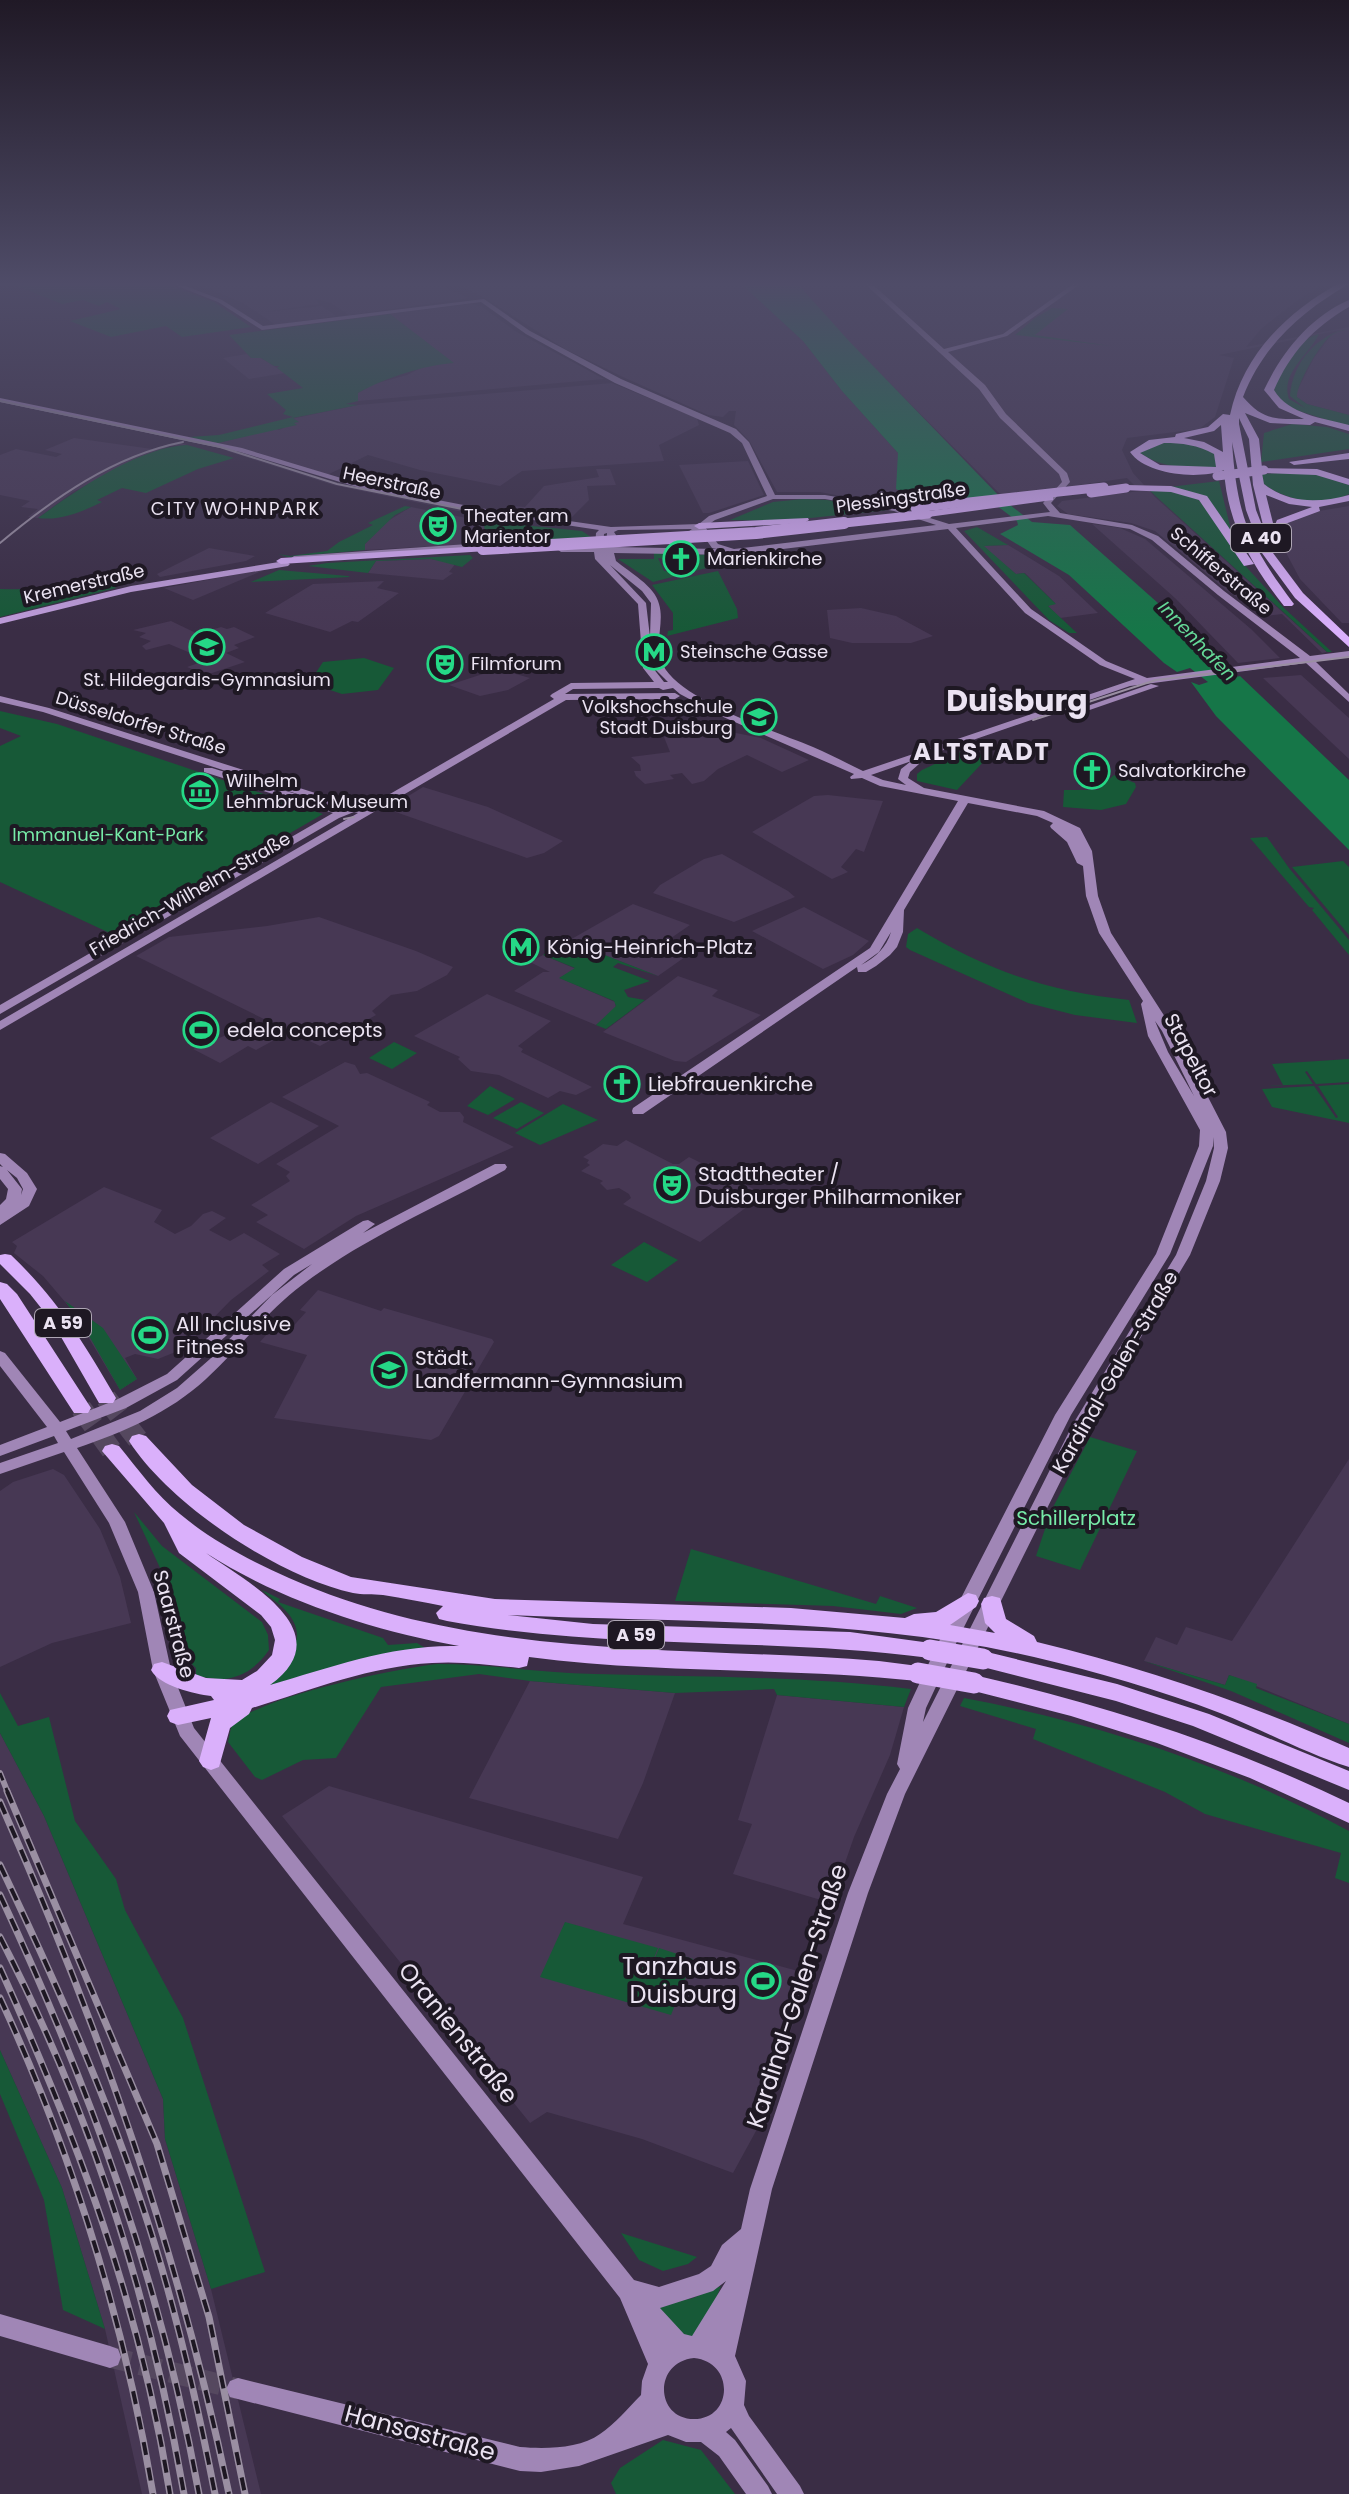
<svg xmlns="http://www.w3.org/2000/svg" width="1349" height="2494" font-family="Poppins,sans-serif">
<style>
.built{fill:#473854}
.green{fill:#175937}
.water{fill:#167648}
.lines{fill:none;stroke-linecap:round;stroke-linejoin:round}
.secondary-tunnel{stroke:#55485f;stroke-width:21;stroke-dasharray:21 10;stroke-linecap:butt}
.highway-tunnel{stroke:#55485f;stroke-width:21;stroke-dasharray:21 10;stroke-linecap:butt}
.secondary{fill:#a086b6;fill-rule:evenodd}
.primary{fill:#be9cda;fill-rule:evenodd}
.highway{fill:#dab0fb;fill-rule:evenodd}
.tram{stroke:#9a8fa2;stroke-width:2}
.rail-far1-casing{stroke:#9a8fa2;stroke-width:6}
.rail-casing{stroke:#9a8fa2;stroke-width:7}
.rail-far1{stroke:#1e1823;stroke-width:3;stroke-dasharray:8;stroke-linecap:butt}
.rail{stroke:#1e1823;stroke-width:4;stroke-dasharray:13;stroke-linecap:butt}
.highway-bridge-far2{stroke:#dab0fb;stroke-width:9}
.highway-bridge-far1{stroke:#dab0fb;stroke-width:12}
.highway-bridge{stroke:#dab0fb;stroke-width:21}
.labels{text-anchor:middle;stroke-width:8;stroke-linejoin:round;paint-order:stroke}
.far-street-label{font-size:18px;fill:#ebe3f2;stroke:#1e1823}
.far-neighbourhood-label{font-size:18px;letter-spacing:2px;fill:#ebe3f2;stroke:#1e1823}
.far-poi-label{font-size:18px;fill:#ebe3f2;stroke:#1e1823;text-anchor:start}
.shield{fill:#1e1823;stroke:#aea6b4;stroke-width:2}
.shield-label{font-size:18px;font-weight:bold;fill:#ebe3f2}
.far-water-label{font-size:18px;font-style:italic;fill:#65d998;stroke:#1e1823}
.far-park-label{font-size:18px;fill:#77eba8;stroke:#1e1823}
.poi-label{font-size:20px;fill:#ebe3f2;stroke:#1e1823;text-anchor:start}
.street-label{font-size:20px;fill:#ebe3f2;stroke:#1e1823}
.park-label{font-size:20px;fill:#77eba8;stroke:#1e1823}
.far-district-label{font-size:24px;font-weight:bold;letter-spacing:2px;fill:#ebe3f2;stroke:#1e1823}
.near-poi-label{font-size:24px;fill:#ebe3f2;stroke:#1e1823;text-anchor:end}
.near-street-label{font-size:24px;fill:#ebe3f2;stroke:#1e1823}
.far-town-label{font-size:30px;font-weight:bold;fill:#ebe3f2;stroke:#1e1823}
</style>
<rect width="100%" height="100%" fill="#3a2d45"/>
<path class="built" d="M192 282H433L469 298 349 315 331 303 316 299 319 304 264 312 322 306 336 316 276 325 243 303Z
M452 282H739L803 341 842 391 898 453 973 500 902 508 820 492H777L750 442 734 425 736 411H729L723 417 708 415 623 377 565 349 485 298Z
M796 282H1328L1298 300 1262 328 1246 347 1349 327V415L1307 404 1297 397V391L1314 358 1332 334 1340 330 1219 355 1234 358 1215 417 1199 429 1127 438 1122 450 1133 473 1155 497 1327 652 1322 653 1282 614 1266 616 1226 590 1155 531 1131 523 1068 514 1057 506 1062 501 1140 491 1127 478 1002 496 848 341Z
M470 304 481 306 515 331 604 379 358 401V393L374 384 407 375 427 365 453 363 390 314Z
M247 354 251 358H261L285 373 249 379 223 358Z
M612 383 697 418 699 425 659 445 664 461 522 471 500 486 420 470 368 455 325 476 253 451 218 443 275 428 279 430 293 423 291 419 358 405Z
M74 438 152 449 177 442 187 445 170 446 134 461 73 492 38 518 28 517 38 509 21 507 30 501 0 495V455L16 449 56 457 62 454 45 450Z
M231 449 338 483 468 510 463 512 333 485 227 451Z
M748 461 764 495 709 513H703L679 465Z
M596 469H610L616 485 587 486 589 500 570 519 507 511 513 506 525 507 544 486 599 477Z
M1349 506V623H1342L1300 579 1283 547 1281 537 1283 528 1290 521 1313 512Z
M411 507 482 521 490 543 365 550V544L386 522Z
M1092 524 1120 528 1145 539 1251 629 1280 658 1238 663 1175 598Z
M1008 545 1059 576 1098 613 1060 618 1047 605 1055 603 1025 573 1016 574 982 546Z
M209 548 255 556 246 561 160 577 157 574Z
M431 559 456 563 449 572 453 573 443 580 368 573 376 561Z
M260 570 262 571 193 600 164 588Z
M384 581 377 588 399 593 358 622 352 621 330 632 265 613 313 584Z
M861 608 896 616 933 636 911 643H852L830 638 827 610Z
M171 621 198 634 221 627 227 629 234 627 255 637 234 645 239 648 226 653 245 662 206 675 187 667 207 660 169 644 146 650 142 646 151 641 139 637 146 633 133 630Z
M498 669 530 678 508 690 480 696 449 685Z
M1301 675 1349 718V759L1263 678Z
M700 720 736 733 761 738 809 760 782 772 747 755 718 769 704 781 692 784 682 773 670 775 674 779 645 784 636 776 634 771H641L640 765 631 757 670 752 664 737Z
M423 787 488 807 563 841 544 853 527 858 387 809Z
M828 795 883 801 864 852 856 849 841 867 848 872 832 879 752 832 814 796Z
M722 854 788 891 795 897 734 922 653 893 660 885 704 859Z
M633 904 690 925 658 947 685 957 658 976 568 941Z
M804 907 869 941 853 955 823 969 752 931Z
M319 917 416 951 453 967 447 975 417 991 391 995 372 1011 376 1015 320 1046 280 1027 268 1033 278 1038 256 1050 248 1046 220 1063 193 1049 250 1025 261 1030 272 1023 136 956 169 937 267 926Z
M543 955 576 969 560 978 615 1002 616 1009 596 1025 514 991 543 972H550L530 962Z
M678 976 718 990 712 996 761 1015 686 1062 675 1061 603 1032Z
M487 994 551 1021 518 1046 523 1049 521 1052 592 1087 576 1095 560 1091 548 1098 499 1075 471 1071 458 1059 460 1057 414 1036Z
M345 1062 355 1065 360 1074 367 1073 430 1102 427 1105 440 1112H460L464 1117 463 1122 514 1147 356 1216 304 1249 256 1222 268 1215 251 1205 290 1181 286 1176 290 1172 276 1164 339 1126 282 1097Z
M271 1102 319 1126 258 1164 210 1138Z
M626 1140 673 1164H679L689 1157 764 1194 700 1242 623 1204 631 1198 629 1194 619 1188 607 1190 600 1183 603 1181 581 1171 590 1165 587 1163 589 1160 583 1157 593 1151 603 1144 617 1146Z
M104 1187 162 1210 154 1222 175 1234 191 1226 203 1214 212 1211 226 1218 209 1230 230 1241 244 1233 280 1254 262 1265 269 1271 231 1300 183 1349 158 1359 135 1354 125 1358 137 1379 120 1390 72 1310 43 1276 14 1253 17 1246 12 1242Z
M318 1290 381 1311 384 1308 492 1339 494 1342 439 1436 431 1440 274 1418 307 1355 260 1342 273 1327 288 1332 306 1312 300 1310Z
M1349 1459V1724L1229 1675 1225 1685 1144 1661 1156 1637 1177 1645 1186 1627 1232 1641Z
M53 1469 64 1475 100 1529 120 1577 131 1623 52 1643 0 1667V1491L13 1482Z
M530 1681 675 1693 643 1783 618 1839 469 1798Z
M777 1695 904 1707 890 1755 854 1837 831 1903 733 1874 752 1824 738 1820Z
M0 1733 44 1816 163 2099 165 2139 211 2289 261 2494H142L105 2329 62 2188 0 2050Z
M329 1786 643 1877 623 1924 809 1974 762 2120 733 2173 642 2139 547 2112 530 2123 282 1816Z"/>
<path class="green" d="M7 282H161L214 302 251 327 182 337 166 326 111 337 70 321 121 309 107 302 99 306 83 300 62 304Z
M1052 308 1068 309 1035 335 1111 346 1015 335 1035 318Z
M390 314 454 363C424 365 385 378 358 393V401L346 404 358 405 293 418 299 422 294 423 297 425 218 443 189 437 219 435 293 417 283 414 286 410 267 394 303 388 277 368 279 366H274L261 358H251L229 335Z
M1349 329C1345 330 1336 332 1332 335 1320 343 1296 385 1297 397L1307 404 1349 415V427L1287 407 1274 391C1280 370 1296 339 1319 334 1309 355 1280 373 1289 399L1305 408 1290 396C1292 363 1318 333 1349 329Z
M1292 424 1327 427 1349 434V449L1261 462 1264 433Z
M1157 443C1179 442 1198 444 1217 455L1218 468C1190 467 1163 470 1139 452Z
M187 445 234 458 198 469 146 493 122 488 97 500 102 502C81 512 61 521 38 518 75 491 139 447 187 445Z
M1308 472 1349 485V494C1321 509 1286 500 1262 483L1261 474Z
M1219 481 1231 530H1227C1212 499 1204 493 1169 487Z
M1149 490C1166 490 1189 492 1203 503L1239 559 1284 608 1332 652H1327Z
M803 499 827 500 887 510 782 521 730 520 773 502Z
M405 506 411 507 395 515 365 544V550L288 557 278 554 290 556 327 551 339 542 373 525 368 523Z
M482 521 582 531 591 537 490 543Z
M977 527 1008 545 984 546 1016 574 1024 573 1056 604 1048 606 1077 633H1069L1049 620 964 531Z
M654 553H679L670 560 658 558 664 571 674 572 671 563 679 564 699 557 695 555 713 554 718 565 653 582 618 559H654Z
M470 555 473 558 462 567 431 559 376 561 368 573 308 566 327 563Z
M279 570 348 576 350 577 251 582Z
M718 571 737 609 738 618 667 636 668 631 673 630V613L652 585Z
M111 584 116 588 0 617V589C38 590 74 587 111 584Z
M364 658 394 668 378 690 342 694 309 683 323 662Z
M0 711 57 724 323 814 114 935 0 882V746L21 736 0 728Z
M969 748 987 758 957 790 917 781V774L922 770Z
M1114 775 1135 783 1136 787 1126 804 1101 810 1063 807 1064 790H1098Z
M1267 837 1289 868 1349 940V955L1312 910 1314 908 1309 907 1250 838Z
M1343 861 1349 867V935L1292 867Z
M917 928C989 971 1046 991 1129 1000L1137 1023 1075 1015 1028 1003 910 950 906 947 908 934Z
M564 939 658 976 618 963 613 967 650 981 624 990 628 997 645 1000 606 1029 596 1025 616 1006 614 1001 559 978 575 968 543 955 547 952 544 950Z
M394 1042 417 1053 392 1069 369 1058Z
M1349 1059V1082L1316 1084 1307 1071 1305 1072 1313 1084 1237 1087 1283 1085 1272 1064Z
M1349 1084V1123L1272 1107 1262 1089 1314 1086 1336 1118 1338 1117 1318 1086Z
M490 1086 515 1099 488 1115 467 1106Z
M521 1102 544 1113 517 1129 493 1118Z
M563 1104 598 1120 540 1145 515 1133Z
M644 1242 678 1260 647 1282 611 1265Z
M65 1301 103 1328 137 1379 120 1390 84 1327Z
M1090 1437 1137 1451 1080 1570 1036 1556 1051 1511Z
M134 1512 162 1546 262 1622 268 1635 269 1650C251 1676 227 1685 196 1675V1668L181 1653 161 1570Z
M691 1549 876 1604 880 1596 917 1608 901 1614 833 1606 675 1601Z
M262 1590 280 1599 278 1602 383 1638 388 1645 417 1643 427 1649 247 1692C272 1670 319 1646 285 1610 278 1602 267 1596 262 1590Z
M1144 1661 1225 1685 1229 1675 1257 1684 1256 1688 1349 1724V1743L1231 1691Z
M437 1664C490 1664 542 1673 595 1674 701 1677 805 1676 911 1689L904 1707 777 1695 774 1689 675 1693 530 1681 479 1674 381 1687 336 1758 303 1760 262 1780 255 1777 228 1742 232 1723C270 1695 388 1670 437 1664Z
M0 1693 18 1726 49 1717 75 1821 116 1879 125 1910 183 2018 265 2272 211 2289 165 2139 163 2099 44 1816 0 1733Z
M964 1698C1097 1723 1230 1766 1349 1831V1883L1335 1878 1341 1853 1205 1814 1165 1792 1033 1739 1036 1729 960 1706Z
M565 1922 658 1948 641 1991 659 1948 693 1959 671 2015 540 1977Z
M0 2050 62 2188 105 2329 63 2310 44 2200 0 2094Z
M621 2233 697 2257 688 2264 663 2271 639 2260Z
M721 2286 708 2319 695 2337H682L657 2306 693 2298Z
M663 2440 701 2450 735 2494H616L611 2483 620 2468Z"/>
<path class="water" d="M739 282H796L849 341 1001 498 1032 522 1070 525 1229 666H1209L1224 680 1240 676 1349 780V850L1216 716 1191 682 1199 685 1208 682 1190 668 1177 672 1164 663 1069 575 1000 534 1018 525 1017 521 988 499C957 501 925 505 896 489L898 453 842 391 803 341Z"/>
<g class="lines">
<path class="secondary-tunnel" d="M110 2357 238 2389"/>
<path class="highway-tunnel" d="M106 1398 139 1441
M81 1408 112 1451"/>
<path class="secondary" d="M167 282H175L222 300 263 326 484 299 530 331 621 379 736 429 749 442 775 495H825L895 507 949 524 1050 512 1043 503 1062 482 1059 474 1000 418 979 389 863 282H870L944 349 1003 334 1076 282H1083L1007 336 948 352 985 385 1006 414 1067 473 1070 482 1051 503 1060 513 1132 525 1158 536 1224 591 1310 656 1349 651V657L1315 661 1349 694V702L1306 663 1130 686 871 775 883 780 906 785 898 779 901 769 910 762H918L919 764 910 772 908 778 924 788 1044 811 1080 828 1092 851 1098 896 1111 933 1174 1031 1226 1132 1228 1148 1220 1181 1190 1255 1089 1424 905 1794 868 1893 772 2189 735 2356 746 2381 744 2405 749 2416 800 2486 804 2494H777L731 2428 726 2432 735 2440 768 2486 772 2494H746L719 2456 701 2442H686L668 2435 579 2466 541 2472 520 2471 230 2397 226 2389 230 2381 238 2378 520 2447C544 2449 580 2449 600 2434 615 2424 628 2408 641 2395L642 2381 648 2364 620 2298 180 1736 153 1670 138 1592 109 1523 64 1452 0 1474V1463L58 1443 54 1436 0 1456V1445L47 1427 0 1366V1351L5 1353 60 1422 116 1400 167 1374 284 1269 363 1221 368 1220 375 1224 363 1233 495 1164H505L507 1167 505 1170C437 1207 364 1238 302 1285 266 1312 239 1349 206 1379 169 1413 124 1432 77 1448L125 1522 154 1592 171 1670 194 1728 634 2280 659 2287 699 2274 711 2266 722 2245 741 2229 750 2189 848 1893 887 1794 900 1769 897 1764 908 1708 942 1635 1055 1415 1156 1254 1199 1146 1200 1130 1148 1036 1141 1004 1143 1001 1099 933 1086 896 1083 866 1077 863 1067 842 1051 828 1050 826 1053 823 1037 816 968 803 904 910 903 932 897 947 890 955 876 966 866 972H858L857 967 643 1114H633L632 1111 633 1108 870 948 958 801 880 786 862 778 851 779 850 777 854 774 721 716 680 694 673 688 663 690 659 688 573 689 565 694 675 693 680 696 675 699 566 700 0 1030V1021L358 813 354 812 339 818 0 1014V1005L333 813 204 772V768H212L344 809 43 712 0 702V696L49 708 353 805 378 796 383 798 554 699 550 696 552 694 571 683 654 682 643 668 638 604 595 559 594 552H561L557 549 561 546 595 547 596 533 599 530 479 512 370 491 240 452 0 402V398L242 448 371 487 479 508 611 527 699 524 709 516 767 496 742 443 730 433 615 383 526 334 481 302 262 330 218 302ZM773 499H825L894 511 936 525 734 549 718 544 705 527 715 520ZM1048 516 1130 529 1152 540 1218 595 1300 658 1147 678 1106 661 1031 609 956 528ZM692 529 678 539V543H684L700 531 712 548 717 549 614 547 616 535 614 532 618 530ZM948 529 1025 613 1100 665 1135 679 863 771C846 763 830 754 813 747 776 732 680 700 663 665 653 645 665 623 659 604 655 586 629 572 616 561L614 553 733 555ZM607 533 606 547H603L604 534ZM610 565 642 591 651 603 650 637 646 603ZM652 660 656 670 668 682H664L653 668ZM891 932C886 948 876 957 861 965L879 952ZM1155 1021 1162 1031 1194 1096 1168 1052ZM1213 1137 1214 1148 1206 1181 1176 1255 1073 1424 923 1722 926 1708 960 1635 1071 1415 1170 1254 1213 1146ZM312 1264 272 1295 210 1359 177 1388 140 1411 71 1439 66 1431 126 1408 177 1380 294 1275ZM726 2281 692 2336 684 2334 660 2308 713 2291ZM694 2358C735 2362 733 2419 694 2419 655 2419 653 2362 694 2358Z
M497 542 501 545 500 547 294 562 290 559 294 556Z
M1151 684 1159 686 1078 714 1070 712Z
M0 1153 5 1154 27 1173 37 1189 29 1206 0 1225V1205L6 1199 8 1189 0 1179V1166L3 1167 0 1164ZM7 1170 17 1178 23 1189 21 1195 22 1189Z
M0 2314 110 2346 118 2349 121 2357 118 2365 110 2368 0 2336Z"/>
<path class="primary" d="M285 561 290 564 288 566 131 592 0 624V618L131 586Z"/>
<path class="highway" d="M1341 282H1349V284C1302 311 1263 345 1243 397 1263 420 1274 419 1304 419L1279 408 1264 390C1282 352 1310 317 1349 300V307C1314 327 1290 353 1274 390 1289 415 1323 418 1349 425V431L1315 422 1310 425 1270 423 1245 413 1259 439 1262 468 1317 469 1349 479V485L1316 475 1262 473 1264 484C1289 504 1319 503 1349 495V501L1319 507 1320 511 1285 524 1278 541H1270L1272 532 1264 529 1253 485 1249 439 1239 418V424L1256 510 1273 553 1303 593 1349 637V647L1295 598 1262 553 1246 510 1232 442C1237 517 1249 544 1294 604L1292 606H1284C1252 566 1227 523 1224 470 1199 480 1146 475 1130 452L1149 440 1175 437 1176 434 1208 427 1223 414 1230 415C1243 354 1288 311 1341 282ZM1221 425 1223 452 1204 442 1184 438 1214 431ZM1164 443C1182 443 1198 445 1214 454L1216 467 1160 465 1140 453ZM1266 495 1289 504 1312 507 1277 520 1274 527Z
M1349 453V459L1294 465 1289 462Z
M1126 485 1171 486 1207 496 1254 564 1244 566 1199 500 1171 492 1122 490 1121 488Z
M1049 495 1053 496V500L928 517 923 514 928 511Z
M808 518 809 520 804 523 699 529 694 526 699 523Z
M483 546 488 549 487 551 281 564 276 561 281 558Z
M5 1254 11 1255C59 1301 83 1342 116 1398L113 1403H99L53 1323 30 1294 0 1264V1255Z
M0 1282 7 1284 17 1294 91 1408 88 1413H74L0 1299Z
M139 1434 146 1436 192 1485 244 1525 302 1557 351 1577 495 1599 791 1608 905 1618 914 1614 936 1612 968 1593 976 1595 979 1601 976 1607 950 1625 995 1633 985 1623 981 1604 984 1598 992 1596 1000 1598 1006 1619 1034 1636 1037 1642C1144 1668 1247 1703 1349 1748V1767C1305 1753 1263 1730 1220 1713 1160 1690 1097 1672 1034 1657 861 1617 684 1623 508 1615L593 1624 850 1632 938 1644 941 1650 938 1656 930 1658C769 1637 607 1650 447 1621L439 1619 436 1613 443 1606C423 1602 403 1598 383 1595 373 1594 362 1595 353 1593 279 1577 170 1505 129 1441L132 1436Z
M112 1444 119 1446C138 1469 156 1495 180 1514 212 1541 251 1561 289 1578 476 1661 680 1645 879 1661L926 1667 929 1673 926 1679 918 1681C789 1667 658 1674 529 1657L527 1666 519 1668C490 1665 461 1661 432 1663 371 1666 311 1690 252 1708L249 1714 230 1728 219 1767 211 1770 203 1767 199 1761 211 1718 178 1725 170 1722 167 1716 170 1710 214 1700 211 1696C194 1694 160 1686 151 1670L154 1664 162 1662 206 1678 242 1680 257 1671 272 1655 275 1640 271 1627 261 1615 179 1553 164 1523 102 1451 105 1446ZM206 1553C281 1601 372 1630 459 1646 394 1644 331 1667 270 1685 343 1632 247 1582 206 1553Z
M983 1651 1117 1684 1209 1714 1349 1771V1790L1193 1726 1116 1701 975 1665 972 1659 975 1653Z
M974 1675C1104 1705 1229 1745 1349 1803V1823L1250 1778 1157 1743 1071 1716 966 1689 963 1683 966 1677Z"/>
<path class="tram" d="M0 401 220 447 337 484 467 510
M0 543C54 498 113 456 183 442
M1033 720 1156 680 1349 657
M344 819 354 817"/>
<defs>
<path id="rail-far1" d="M0 1773 8 1793"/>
<path id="rail" d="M7 1791 157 2144 209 2317 245 2494
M0 1802C101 2030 178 2250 229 2494
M0 1865C60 1991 117 2119 157 2252 181 2332 199 2412 215 2494
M0 1895C92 2092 160 2280 199 2494
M0 1937C92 2114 150 2298 184 2494
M0 1968C79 2142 140 2305 170 2494
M0 1998C74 2157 124 2321 153 2494"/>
</defs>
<use href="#rail-far1" class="rail-far1-casing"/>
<use href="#rail" class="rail-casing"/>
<use href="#rail-far1" class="rail-far1"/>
<use href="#rail" class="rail"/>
<path class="highway-bridge-far2" d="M1217 476 1264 470
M1091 493 1126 488
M915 508 1104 487
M826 525 928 514"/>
<path class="highway-bridge-far1" d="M483 549 756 533 844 523"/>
<path class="highway-bridge" d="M930 1650 983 1659
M918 1673 974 1683"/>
</g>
<linearGradient id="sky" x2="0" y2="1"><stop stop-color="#201926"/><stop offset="0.45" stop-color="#4f4c68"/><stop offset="1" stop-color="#4f4c68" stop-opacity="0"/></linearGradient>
<rect width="1349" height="631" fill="url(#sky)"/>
<defs>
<symbol id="theatre-ring" viewBox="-11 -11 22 22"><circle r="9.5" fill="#1e1823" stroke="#25d886" stroke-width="1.5"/><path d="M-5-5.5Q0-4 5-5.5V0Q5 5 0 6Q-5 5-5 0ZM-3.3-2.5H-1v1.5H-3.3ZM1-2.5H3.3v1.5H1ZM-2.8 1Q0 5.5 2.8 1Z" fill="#25d886"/></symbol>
<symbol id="church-ring" viewBox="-11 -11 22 22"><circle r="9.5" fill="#1e1823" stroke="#25d886" stroke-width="1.5"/><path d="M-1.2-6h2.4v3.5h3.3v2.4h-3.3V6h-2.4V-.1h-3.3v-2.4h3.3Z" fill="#25d886"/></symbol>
<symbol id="school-ring" viewBox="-11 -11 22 22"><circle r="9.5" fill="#1e1823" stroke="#25d886" stroke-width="1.5"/><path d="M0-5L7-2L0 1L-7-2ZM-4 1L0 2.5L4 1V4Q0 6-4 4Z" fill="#25d886"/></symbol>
<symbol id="metro-ring" viewBox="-11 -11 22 22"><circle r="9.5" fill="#1e1823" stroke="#25d886" stroke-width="1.5"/><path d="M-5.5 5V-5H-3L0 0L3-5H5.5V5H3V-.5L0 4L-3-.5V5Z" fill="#25d886"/></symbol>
<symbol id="university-ring" viewBox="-11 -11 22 22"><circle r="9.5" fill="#1e1823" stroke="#25d886" stroke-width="1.5"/><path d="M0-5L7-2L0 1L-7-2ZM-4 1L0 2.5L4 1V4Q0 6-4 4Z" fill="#25d886"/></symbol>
<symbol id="museum-ring" viewBox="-11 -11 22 22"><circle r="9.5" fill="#1e1823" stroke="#25d886" stroke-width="1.5"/><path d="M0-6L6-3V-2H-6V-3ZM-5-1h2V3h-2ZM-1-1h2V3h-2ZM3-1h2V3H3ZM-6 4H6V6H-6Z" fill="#25d886"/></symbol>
<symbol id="stadium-ring" viewBox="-11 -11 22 22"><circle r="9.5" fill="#1e1823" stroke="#25d886" stroke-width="1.5"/><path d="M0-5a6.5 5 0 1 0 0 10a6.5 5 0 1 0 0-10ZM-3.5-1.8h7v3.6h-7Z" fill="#25d886"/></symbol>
</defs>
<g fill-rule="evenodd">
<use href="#theatre-ring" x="418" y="506" width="40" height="40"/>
<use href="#church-ring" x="661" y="539" width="40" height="40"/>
<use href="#school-ring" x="187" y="627" width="40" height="40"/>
<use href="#metro-ring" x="634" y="632" width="40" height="40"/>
<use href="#theatre-ring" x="425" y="644" width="40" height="40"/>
<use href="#university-ring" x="739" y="697" width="40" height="40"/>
<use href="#church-ring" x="1072" y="751" width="40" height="40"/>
<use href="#museum-ring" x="180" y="771" width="40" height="40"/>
<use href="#metro-ring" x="501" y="927" width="40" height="40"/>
<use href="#stadium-ring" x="181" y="1010" width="40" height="40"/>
<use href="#church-ring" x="602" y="1064" width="40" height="40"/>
<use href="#theatre-ring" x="652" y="1165" width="40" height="40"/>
<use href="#stadium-ring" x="130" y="1315" width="40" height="40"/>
<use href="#school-ring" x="369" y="1350" width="40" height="40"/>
<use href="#stadium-ring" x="743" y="1961" width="40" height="40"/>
</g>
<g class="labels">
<g class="far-street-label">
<text transform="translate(392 483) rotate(12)" y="6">Heerstraße</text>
<text transform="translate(901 498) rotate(-8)" y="6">Plessingstraße</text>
<text transform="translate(1221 571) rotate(40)" y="6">Schifferstraße</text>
<text transform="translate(84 584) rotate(-13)" y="6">Kremerstraße</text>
<text transform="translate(141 723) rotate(17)" y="6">Düsseldorfer Straße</text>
<text transform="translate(190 894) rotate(-30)" y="6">Friedrich-Wilhelm-Straße</text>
</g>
<g class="far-neighbourhood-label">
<text x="236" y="515">CITY WOHNPARK</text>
</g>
<g class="far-poi-label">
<text x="464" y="522">Theater am<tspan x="464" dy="21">Marientor</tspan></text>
<text x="707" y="565">Marienkirche</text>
<text x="680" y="658">Steinsche Gasse</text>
<text x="471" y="670">Filmforum</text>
<text x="207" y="686" text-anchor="middle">St. Hildegardis-Gymnasium</text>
<text x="733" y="713" text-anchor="end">Volkshochschule<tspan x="733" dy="21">Stadt Duisburg</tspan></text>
<text x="1118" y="777">Salvatorkirche</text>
<text x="226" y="787">Wilhelm<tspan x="226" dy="21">Lehmbruck Museum</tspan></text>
</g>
<g class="shield">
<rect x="1231" y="524" width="60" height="28" rx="6"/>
<rect x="35" y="1309" width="56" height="28" rx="6"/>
<rect x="608" y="1621" width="56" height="28" rx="6"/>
</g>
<g class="shield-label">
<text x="1261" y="544">A 40</text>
<text x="63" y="1329">A 59</text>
<text x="636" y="1641">A 59</text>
</g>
<g class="far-water-label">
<text transform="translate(1197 641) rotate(46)" y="6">Innenhafen</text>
</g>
<g class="far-park-label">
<text x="108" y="841">Immanuel-Kant-Park</text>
</g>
<g class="poi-label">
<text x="547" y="954">König-Heinrich-Platz</text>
<text x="227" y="1037">edela concepts</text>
<text x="648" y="1091">Liebfrauenkirche</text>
<text x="698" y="1181">Stadttheater /<tspan x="698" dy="23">Duisburger Philharmoniker</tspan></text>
<text x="176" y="1331">All Inclusive<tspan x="176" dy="23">Fitness</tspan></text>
<text x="415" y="1365">Städt.<tspan x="415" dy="23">Landfermann-Gymnasium</tspan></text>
</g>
<g class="street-label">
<text transform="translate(1191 1055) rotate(62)" y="7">Stapeltor</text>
<text transform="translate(1115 1372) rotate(-60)" y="7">Kardinal-Galen-Straße</text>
<text transform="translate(174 1624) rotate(75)" y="7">Saarstraße</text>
</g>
<g class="park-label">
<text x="1076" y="1525">Schillerplatz</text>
</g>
<g class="far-district-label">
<text x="982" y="760">ALTSTADT</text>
</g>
<g class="near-poi-label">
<text x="737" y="1975">Tanzhaus<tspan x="737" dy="28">Duisburg</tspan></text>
</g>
<g class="near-street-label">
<text transform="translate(797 1996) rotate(-72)" y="8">Kardinal-Galen-Straße</text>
<text transform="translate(458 2033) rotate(51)" y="8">Oranienstraße</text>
<text transform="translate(420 2433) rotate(15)" y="8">Hansastraße</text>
</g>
<g class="far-town-label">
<text x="1017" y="711">Duisburg</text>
</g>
</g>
</svg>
